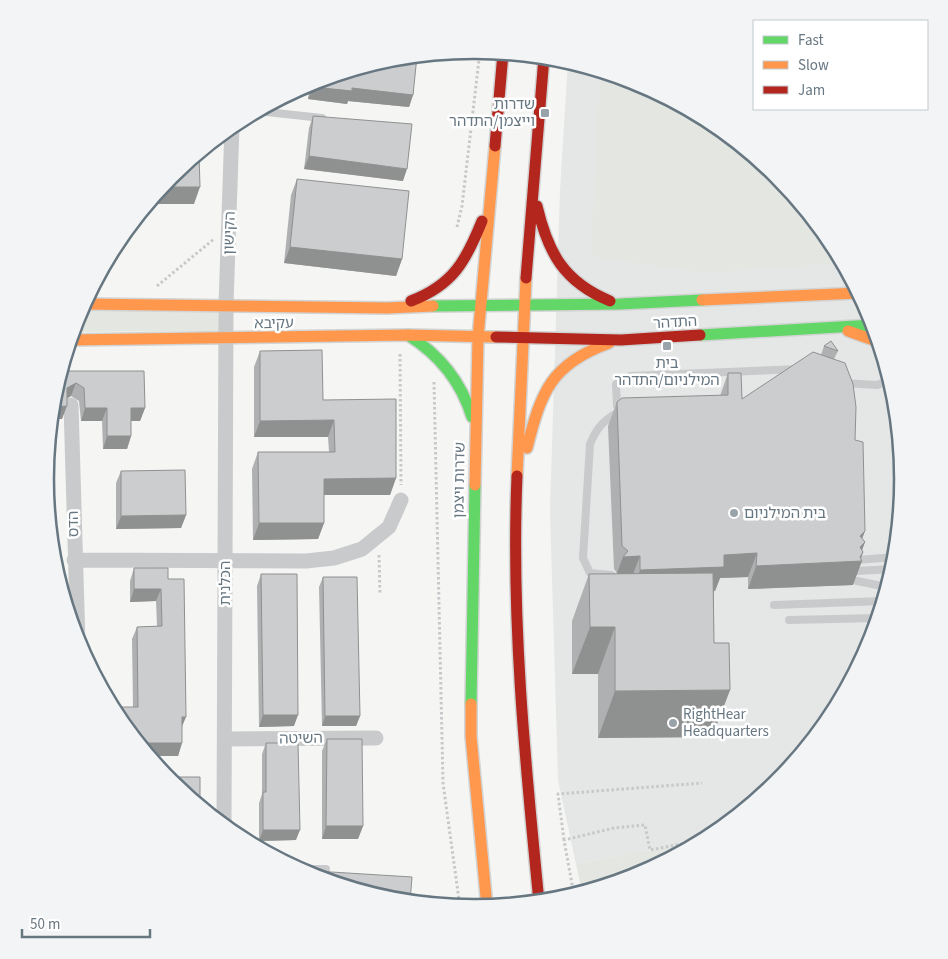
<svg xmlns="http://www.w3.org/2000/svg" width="948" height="959" font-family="'Source Sans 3','Noto Sans Hebrew',sans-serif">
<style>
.built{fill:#e5e6e6}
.green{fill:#e4e7e1}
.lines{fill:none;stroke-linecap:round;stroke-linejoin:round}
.fast-casing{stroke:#d2d3d3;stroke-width:14}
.slow-casing{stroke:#d2d3d3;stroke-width:14}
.jam-casing{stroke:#d2d3d3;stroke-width:14}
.path{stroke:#c7c8c9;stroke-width:3;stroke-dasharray:2.5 2.5;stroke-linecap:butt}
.lane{stroke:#c9cacb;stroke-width:8}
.street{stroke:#c9cacb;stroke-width:15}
.fast{stroke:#63d668;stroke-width:11}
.slow{stroke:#ff974d;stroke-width:11}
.jam{stroke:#b3261e;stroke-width:11}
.wall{fill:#afb0b1}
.shaded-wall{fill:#8f9090}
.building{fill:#cccdce;stroke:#8f9090}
.poi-dot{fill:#99a3aa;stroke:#fff;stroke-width:2}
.labels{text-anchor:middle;stroke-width:5;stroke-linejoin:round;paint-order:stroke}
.poi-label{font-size:15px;fill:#677782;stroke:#fff;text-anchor:start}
.street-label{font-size:15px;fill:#677782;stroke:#fff}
.rim{fill:none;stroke:#677782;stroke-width:2.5}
</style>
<rect width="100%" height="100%" fill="#f5f5f4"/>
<path class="built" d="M568 62 638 83 713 123 778 176 831 241 870 316 895 396 903 479 895 563 870 644 831 718 777 783 708 839 576 864 558 780 550 510 560 190Z"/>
<path class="green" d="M600 72C699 102 793 171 843 263L702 273 591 256Z
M218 310 219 331 73 332 80 311Z
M708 839 638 876 582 893 576 864Z"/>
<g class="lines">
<defs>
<path id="fast" d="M433 306 620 304 702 300
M408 335C440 355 461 381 472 417
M700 335 873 325
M471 704 475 485"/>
<path id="slow" d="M702 300 859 293
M84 304 387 308 433 306
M848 331 879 342
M70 340 408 335 496 337
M527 448C541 392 551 364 609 343
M517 476 526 278
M475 485 478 337 495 146
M471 704V736L487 907"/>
<path id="jam" d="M495 146 503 53
M537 206C548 253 564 282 610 301
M526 278 544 57
M411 301C453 285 466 261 482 221
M496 337 621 340 700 335
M517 476C511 619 525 760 539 902"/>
</defs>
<use href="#fast" class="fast-casing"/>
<use href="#slow" class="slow-casing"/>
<use href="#jam" class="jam-casing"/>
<path class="path" d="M457 227 462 206 480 51
M157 286 214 239
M400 354 401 485
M434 382 443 783 460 907
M379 555 380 594
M733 819 731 812 745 809
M564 840 558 794 702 783
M574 895 564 840 614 828 645 825 650 850 708 839"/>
<path class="lane" d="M257 111 322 118
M843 383 877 385 890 380
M620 411 617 406 616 384 630 376 799 369
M857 560 895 557
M857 571 893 569
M611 575 590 573 583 558 590 444C597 427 604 420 620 411
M857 581 887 587
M774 605 883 601
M789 620 878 618
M297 869H326"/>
<path class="street" d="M71 405 78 643
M74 560 306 561 334 558 362 549 389 527 401 500
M226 739 376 738
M224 827 226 305 232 126"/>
<use href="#fast" class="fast"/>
<use href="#slow" class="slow"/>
<use href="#jam" class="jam"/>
</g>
<path class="wall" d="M391 59 413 95 409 107 348 101 347 104 308 99 310 83Z
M313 116 403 181 304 169 309 128Z
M297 179 402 259 396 276 284 263 291 195Z
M824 346 838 351 834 359 855 440 865 531 862 539 865 542 862 550 863 552 853 585 748 589V577L720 578 715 591H714V643L730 690 712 737 598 738V674H572V621L589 574H617V573L614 569 608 426 617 402 720 396 728 373 742 399 821 355Z
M260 351 323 400 396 478 390 495H324V523L318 539 253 540 252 469 258 452H329L328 437H254V367Z
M61 371 145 408 140 421H131V436L127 449H103L102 421H81L79 401 71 396 67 398 62 419Z
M121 471 186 515 181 528 116 529V483Z
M134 568 168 579 182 727V743L178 756H148L117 718 114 712 116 707H133L132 639 137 627 157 626 156 601 130 602V581Z
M261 574 294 726 259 727 257 586Z
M323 577 360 716 356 726H322L319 587Z
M327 739 363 826 358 839H322V751Z
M266 743 296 840 259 841V803L262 794V754Z"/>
<path class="shaded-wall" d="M313 87 352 88 413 95 409 107 348 101 347 104 308 99Z
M309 156 407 169 403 181 304 169Z
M161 187H200L194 204H148Z
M290 247 402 259 396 276 284 263Z
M76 383 71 396 63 401 67 388Z
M67 406 62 419H51L52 407Z
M85 408H107L102 421H81Z
M131 408H145L140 421H127Z
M334 420 328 437H254L260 421Z
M107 436H131L127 449H103Z
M396 478 390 495H318L324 479Z
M186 515 181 528 116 529 121 516Z
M259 523H324L318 539 253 540Z
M865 531 856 554 860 536Z
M865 542 858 561 863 552 860 561H862L853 585 748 589 756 566 860 547Z
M757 553 748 577 720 578 715 591 632 594 640 570 724 555Z
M640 556 631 579 614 581 623 557Z
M134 589H161L156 601 130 602Z
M590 627H615L598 674H572Z
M730 690 712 737 598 738 615 691Z
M263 715H298L294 726 259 727Z
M325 716H360L356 726H322Z
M182 717H186L181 729Z
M138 743H182L178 756H148Z
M326 826H363L358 839H322Z
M263 830H300L296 840 259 841Z"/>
<path class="building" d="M417 56 413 95 352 88V91L313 87 314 82 391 59Z
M313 116 412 124 407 169 309 156Z
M199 153 200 187H161L171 176Z
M297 179 409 191 402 259 290 247Z
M831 341 838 351 824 346Z
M322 350 323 400 396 399V478L324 479V523H259L258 452H335L334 420 260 421V351Z
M813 352 845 363 853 384 856 407 855 440 863 442 865 531 860 536 865 542 860 547 863 552 860 557 862 561 756 566 757 553 724 555V567L640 570V556L623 557 628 551 622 546 617 402 622 398 728 395V373H741L742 399Z
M61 371H144L145 408H131V436H107V408H85L84 388 76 383 67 388V406L52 407 53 396Z
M185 470 186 515 121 516V471Z
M134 568H168V579H184L186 717H182V743H138L116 715V707H138L137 627 162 626 161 589H134Z
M713 573 714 643H729L730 690 615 691V627H590L589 574Z
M261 574H297L298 715H263Z
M323 577H357L360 716H325Z
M75 634H79V647L78 643Z
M327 739H362L363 826H326Z
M266 743H298L300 830H263V792H266Z
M166 777H200V807L170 783Z
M299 870 412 877 410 902 390 900 310 876Z"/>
<g class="poi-dot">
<rect x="540" y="108" width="10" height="10" rx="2.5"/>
<rect x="662" y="341" width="10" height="10" rx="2.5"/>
<circle cx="734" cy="513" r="5"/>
<circle cx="673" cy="723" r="5"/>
</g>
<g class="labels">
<g class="poi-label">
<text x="535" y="109" text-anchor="end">שדרות<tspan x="535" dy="17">וייצמן/התדהר</tspan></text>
<text x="667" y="368" text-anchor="middle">בית<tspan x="667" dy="17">המילניום/התדהר</tspan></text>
<text x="744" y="518">בית המילניום</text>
<text x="683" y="719">RightHear<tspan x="683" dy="17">Headquarters</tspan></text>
</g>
<g class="street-label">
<text transform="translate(229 233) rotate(-88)" y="5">הקישון</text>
<text transform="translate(675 322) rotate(-3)" y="5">התדהר</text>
<text transform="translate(274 323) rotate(-1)" y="5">עקיבא</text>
<text transform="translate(459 480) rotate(-89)" y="5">שדרות ויצמן</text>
<text transform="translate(73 524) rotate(-91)" y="5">הדס</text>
<text transform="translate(225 583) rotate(-90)" y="5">הכלנית</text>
<text transform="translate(301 738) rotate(-1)" y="5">השיטה</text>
</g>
</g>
<path d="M0 0H948V959H0ZM54 479a420 420 0 1 1 840 0a420 420 0 1 1-840 0Z" fill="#f3f4f5" fill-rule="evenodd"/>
<path class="rim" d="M54 479a420 420 0 1 1 840 0a420 420 0 1 1-840 0Z"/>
<rect x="753" y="20" width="175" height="90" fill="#ffffff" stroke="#c2c9cd"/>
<rect x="763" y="36" width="25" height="8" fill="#63d668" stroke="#c2c9cd"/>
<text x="798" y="45" font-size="15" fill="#677782">Fast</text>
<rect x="763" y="61" width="25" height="8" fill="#ff974d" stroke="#c2c9cd"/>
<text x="798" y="70" font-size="15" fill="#677782">Slow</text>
<rect x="763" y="86" width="25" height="8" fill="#b3261e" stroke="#c2c9cd"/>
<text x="798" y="95" font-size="15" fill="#677782">Jam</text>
<path d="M22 929v8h128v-8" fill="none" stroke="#677782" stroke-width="2.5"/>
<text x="30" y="929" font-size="15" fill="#677782" stroke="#ffffff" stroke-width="4" paint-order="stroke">50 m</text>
</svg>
